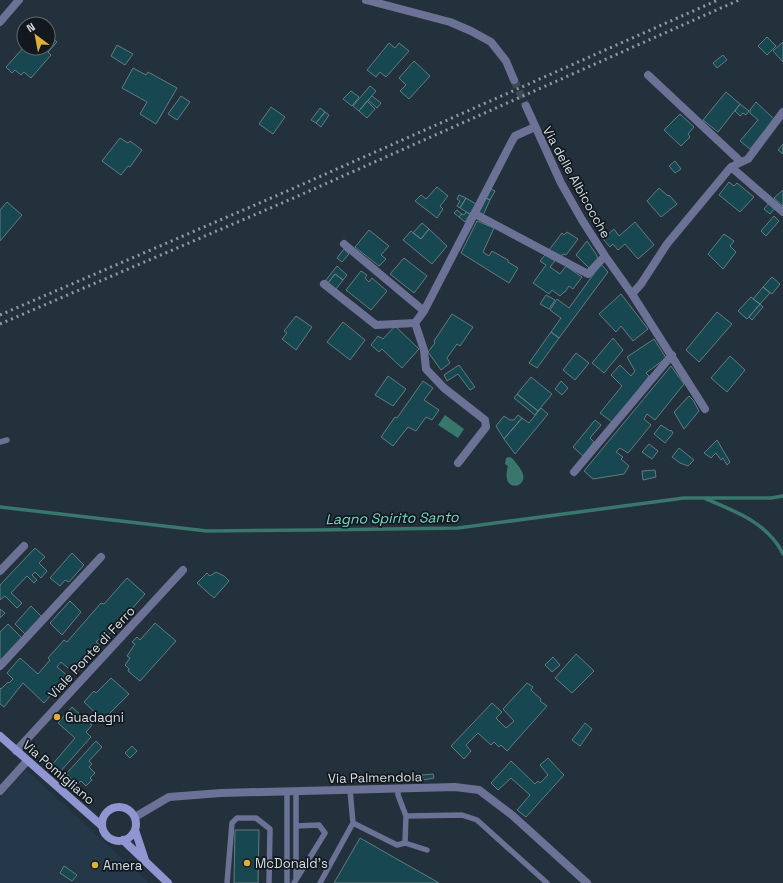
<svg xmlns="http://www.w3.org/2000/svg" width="783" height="883" font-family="'Space Grotesk',sans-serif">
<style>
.built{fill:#253849}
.water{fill:#39776d}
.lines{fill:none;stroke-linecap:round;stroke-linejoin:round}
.stream{stroke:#39776d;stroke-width:3.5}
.building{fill:#174852;stroke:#647b80}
.minor-tunnel{stroke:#3e4b56;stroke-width:8;stroke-dasharray:8 4;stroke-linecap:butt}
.service{stroke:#6c7196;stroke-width:5.5}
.minor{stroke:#6c7196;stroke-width:8}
.secondary{stroke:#8f96d1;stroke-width:8}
.rail{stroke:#8f9aa3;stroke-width:3;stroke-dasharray:2 4;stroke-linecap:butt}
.poi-dot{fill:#e2ae34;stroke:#12181d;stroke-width:1.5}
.labels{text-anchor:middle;stroke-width:3.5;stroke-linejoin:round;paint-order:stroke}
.street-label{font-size:13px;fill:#d6dfe6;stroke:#12181d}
.poi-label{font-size:13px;fill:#d6dfe6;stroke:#12181d;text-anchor:start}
.water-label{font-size:14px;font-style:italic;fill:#78dbca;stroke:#12181d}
</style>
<rect width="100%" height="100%" fill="#23313c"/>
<path class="built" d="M26 770 149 883H0V798Z"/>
<path class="water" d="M445 415 464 429 458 438 438 425Z
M509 457 512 458C516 463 521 468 523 474 527 489 500 493 508 466L505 464 506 458Z"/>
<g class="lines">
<path class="stream" d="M706 499C735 511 768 523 783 554
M0 507 207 531 315 530 458 528 684 498H771L783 496"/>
</g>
<path class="building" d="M48 34 57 42 48 52 51 55 31 78 24 72 21 75 15 70 12 73 6 67 24 47V48H48Z
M767 37 776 46 767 55 758 46Z
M783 42V62L773 51Z
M389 43 395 48 399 43 409 51 386 77 380 72 376 77 367 70Z
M117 45 133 54 125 65 111 56Z
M723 55 727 60 717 68 713 63Z
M414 61 430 76 409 99 400 91 406 85 399 78Z
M133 68 146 75 148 72 177 88 156 124 140 114 147 102 122 88Z
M370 86 376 91 359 111 353 106Z
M351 91 359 97 352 106 343 99Z
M726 92 740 104 718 132 703 120Z
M181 96 190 102 177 120 168 114Z
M372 96 381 103 377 108 368 100Z
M367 101 375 109 367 118 359 111Z
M756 102 774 119 750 149 740 141 758 120 750 113V110Z
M740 104 749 111 746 115 743 113 740 116 735 111Z
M271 107 285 117 273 134 259 124Z
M320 108 325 112 316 123 311 120Z
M325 112 329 115 321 127 316 123Z
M680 114 694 127 688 134 690 137 681 146 664 130Z
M120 138 128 143 130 141 142 150 130 167 128 166 121 175 102 161Z
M783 144V154L778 150Z
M675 161 681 169 675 173 669 166Z
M729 182 734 186 737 183 754 197 740 212 719 195Z
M437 187 448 196 440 206 443 209 437 218 415 201 421 195 426 199Z
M659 188 668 196 669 195 677 204 661 217 647 201Z
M491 189 495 191 490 200 486 198Z
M783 190V206L774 198Z
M459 195 466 198 460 208 457 206 460 201 457 199Z
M466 198 476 204 470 214 460 208Z
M486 198 490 200 483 215 479 212Z
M7 202 22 215 0 241V210Z
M769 203 775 208 770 214 764 209Z
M457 210 462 214 459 217 454 213Z
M466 212 470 214 465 222 459 217 462 214 464 215Z
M774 216 779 221 766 236 761 231Z
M477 221 494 228 483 252 489 256 492 251 508 260V262L518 268 509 283 461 253Z
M635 222 654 245 638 259 625 244 618 250 613 244 610 247 603 239 614 229 619 236Z
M422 223 429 229 421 239 413 233Z
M429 229 447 246 432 264 403 240 411 231 421 239Z
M369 230 389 246 381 255 386 259 379 266 355 247Z
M567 232 578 239 566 255 563 254 560 258 549 250 562 233 564 235Z
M724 234 734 241 730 246 736 252 723 269 708 254Z
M587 241 596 254 598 259 590 269 576 255Z
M344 249 349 254 342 262 337 258Z
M545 255 555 261 550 267 560 274 566 266 582 277 573 289 569 286 565 292H564L560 296 552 290 549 294 533 283 546 265 540 261Z
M404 258 427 276 414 293 390 274Z
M601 264 608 272 559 338 551 332 561 318 550 310 557 299 569 308Z
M337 266 347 275 343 280 335 274 328 283 326 280Z
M361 271 367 275 365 278 369 282 372 278 387 291 371 310 346 290Z
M335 274 343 280 336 289 328 283Z
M772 277 780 284 772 294 763 287Z
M763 287 770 293 760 304 753 299Z
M621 294 648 329 633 341 621 326 616 332 599 314Z
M546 295 555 300 549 309 540 304Z
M751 297 760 304 747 319 738 311Z
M760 304 763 307 752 320 749 317Z
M717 312 732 324 699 362 686 350Z
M452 314 473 327 460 346 457 344 447 358 450 363 441 370 428 352 435 343 434 341Z
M296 316 312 327 296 350 282 339 287 333 284 331Z
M343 322 365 340 350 360 327 342Z
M395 326 419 349 402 368 382 349 379 352 371 345 378 336 383 339Z
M551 332 559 338 537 368 529 363Z
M613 338 623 350 604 373 592 363Z
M654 339 666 358 646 373 649 376 619 415 612 422 600 413 622 386 611 375 620 365 631 376 635 371 627 357Z
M576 353 589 363 575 380 563 370Z
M730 356 745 370 727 392 711 378Z
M459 365 475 387 470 390 458 374 447 381 444 375Z
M671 366 684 384 655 420 647 414 644 419 651 425 628 453 620 448 616 452 623 457 621 459 629 466 624 474 593 479 584 471Z
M388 376 406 389 393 406 375 395Z
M531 377 552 394 538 411 517 394Z
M423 381 433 388 424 400 439 410 432 420 426 417 416 431 408 427 393 446 381 437 395 417 397 418Z
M561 381 568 388 562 395 555 389Z
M517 394 538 411 535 415 514 398Z
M689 396 693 400 699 411 684 429 674 412Z
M541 408 548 414 515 454 504 439 522 418 529 423Z
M518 415 522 418 504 439 496 426 504 416 510 420H514Z
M595 420 601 425 590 438 594 442 583 456 573 447Z
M661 425 670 431 671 430 673 433 665 443 654 434Z
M717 440 730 462 727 465 723 458 721 460 716 453 711 458 704 453Z
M649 444 658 451 652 459 642 452Z
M679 448 694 460 688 466 680 463 672 457Z
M655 470 656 477 643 480 642 471Z
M35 548 45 557 39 563 47 571 41 578 35 572 32 575 37 580 34 583 27 576 11 593 22 603 17 608 5 596 0 600V585Z
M72 553 84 565 69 582 65 580 60 586 50 578Z
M216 572 224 576 229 581 214 598 197 583 207 573 210 576Z
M127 578 145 594 106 638 103 635 96 642 100 645 75 674 61 662 57 667 68 676 44 703 23 683 4 707 0 704V688L1 689 8 682 9 683 13 679 7 673 20 658 38 674 50 660 48 658 64 640 67 642 101 603 104 604Z
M70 601 81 612 62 635 50 623Z
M31 606 43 618 25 634 15 624Z
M0 609 5 613 0 618Z
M155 623 176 641 140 681 128 671 129 669 125 665 130 658 127 656 135 644 132 642 137 637 140 640Z
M8 624 23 639 0 663V632Z
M576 654 594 671 572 693 555 678Z
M553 657 560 665 552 672 545 665Z
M111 678 129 694 103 720 84 702 94 691 96 693Z
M527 683 533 687 531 690 541 699 540 701 547 706 507 751 501 745 499 747 494 742 491 745 478 733 466 745 471 751 464 759 451 746 492 703 502 712 496 718 506 728 514 721 503 709Z
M72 707 92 725 86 732 91 737 59 773 51 766 75 738 58 723Z
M585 723 592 729 580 746 572 740Z
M96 741 102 747 89 761 92 764 89 767 95 773 90 778 92 780 86 786 81 781 78 784 66 774Z
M132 746 137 751 130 758 125 753Z
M548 758 564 775 526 817 517 810 530 795 511 778 498 790 491 783 511 761 535 784 538 781 540 783 548 775 540 765Z
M433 774 434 778 423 780 422 775Z
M235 830H259L258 883H234Z
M360 838 439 883H334Z
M64 866 77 875 72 881 60 873Z"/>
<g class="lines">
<path class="minor-tunnel" d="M514 80 526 106"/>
<path class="service" d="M0 442 7 440
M406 816 462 815 477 820 547 883
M353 823 397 845 405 843 406 816 398 795V789
M296 826V878
M405 843 427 850
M227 883 232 823 237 818H256L270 829 269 883
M287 883V791
M294 883 325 833 319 825 296 826V791
M320 883 353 823 350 790"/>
<path class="minor" d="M366 0 450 22 471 31 491 42 506 61 514 80
M0 22 19 0
M648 75 741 162
M526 106 561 183 582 220 605 256 632 294 705 409
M731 167 783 212
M475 214 588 274 605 256
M344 244 424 311
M324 284 376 325 415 323 424 311 511 143 515 136 535 127
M632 294 641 284 667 244 731 167 748 159 783 112
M415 323 424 350 426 369 444 388 485 420 486 427 458 463
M574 472 672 355
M0 571 24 546
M0 666 101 557
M16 751 183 570
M0 791 27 761
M135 817 169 797 221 793 455 787 479 790 512 815 587 883"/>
<path class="secondary" d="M0 736 102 826
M102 824a17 17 0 1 1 34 0a17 17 0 1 1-34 0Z
M135 830 145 860
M123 840 168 883"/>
<path class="rail" d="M0 315 285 192 718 0
M0 324 289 200 739 0"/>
</g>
<g class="poi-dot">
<circle cx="57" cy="717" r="4"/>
<circle cx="247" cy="863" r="4"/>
<circle cx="95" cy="865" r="4"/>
</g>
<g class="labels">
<g class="street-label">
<text transform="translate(577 182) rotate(61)" y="5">Via delle Albicocche</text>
<text transform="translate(91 652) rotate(-47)" y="5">Viale Ponte di Ferro</text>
<text transform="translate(59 772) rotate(41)" y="5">Via Pomigliano</text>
<text transform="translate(375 777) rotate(-1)" y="5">Via Palmendola</text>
</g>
<g class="poi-label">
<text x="65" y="722">Guadagni</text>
<text x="255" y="868">McDonald's</text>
<text x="103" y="870">Amera</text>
</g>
<g class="water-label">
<text transform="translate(392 518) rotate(-1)" y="5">Lagno Spirito Santo</text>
</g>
</g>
<g transform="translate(36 36) rotate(328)"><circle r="19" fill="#12181d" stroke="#60686d"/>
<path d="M0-3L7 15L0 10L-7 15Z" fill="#e2ae34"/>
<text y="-6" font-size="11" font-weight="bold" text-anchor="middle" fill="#d6dfe6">N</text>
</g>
</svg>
